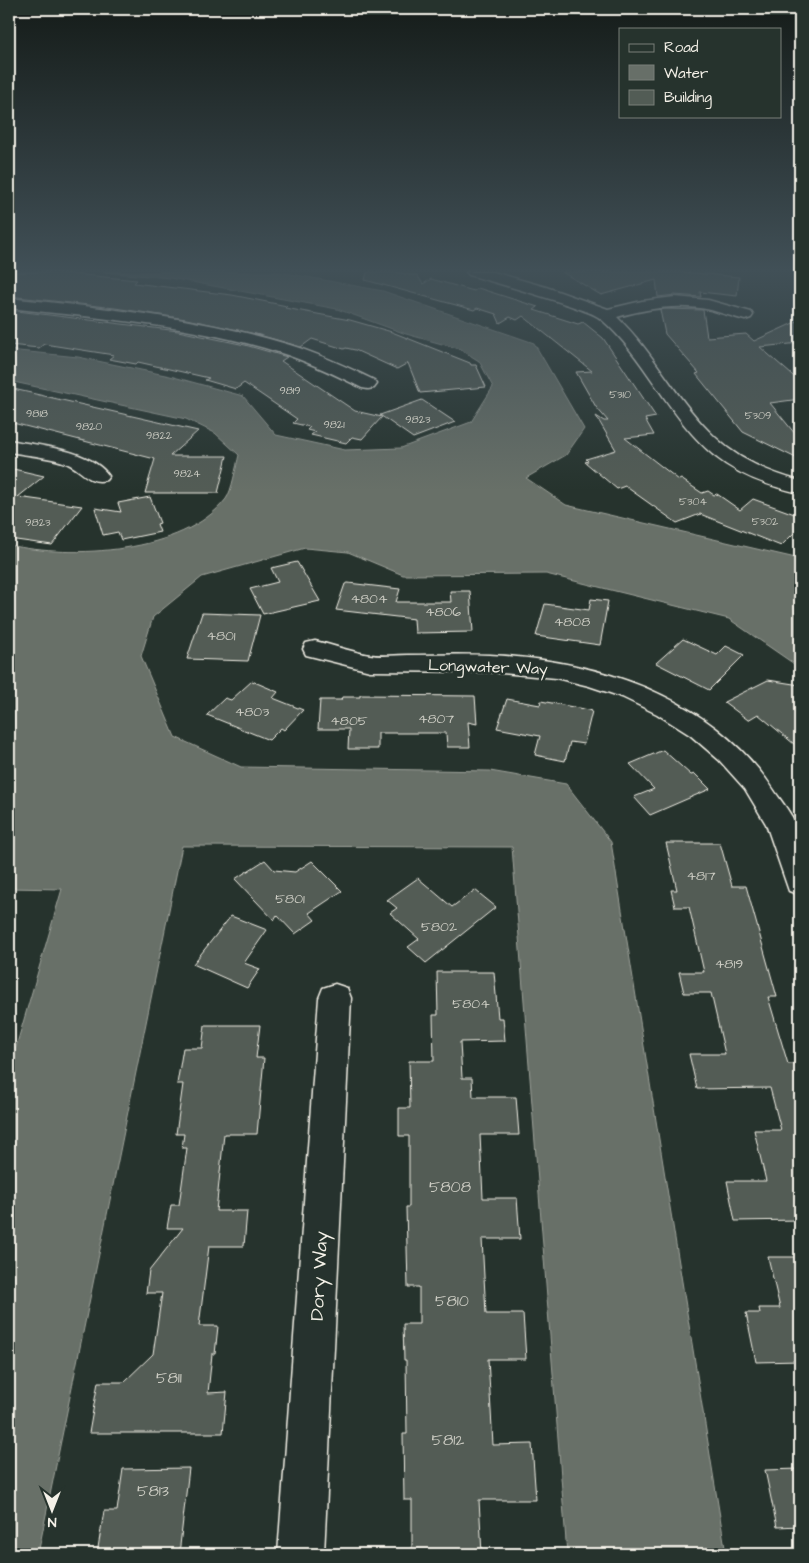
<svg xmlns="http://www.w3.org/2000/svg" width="809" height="1563" font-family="'Architects Daughter',sans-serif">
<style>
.water{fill:#676f68;stroke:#9fa39b}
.building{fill:#525c55;stroke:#f4f1e8}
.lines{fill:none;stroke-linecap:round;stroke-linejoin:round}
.minor-casing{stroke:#f4f1e8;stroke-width:3}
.minor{fill:#26332d;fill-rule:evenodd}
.labels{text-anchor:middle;stroke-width:5;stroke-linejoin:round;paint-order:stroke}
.far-number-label{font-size:11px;fill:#ccccc3}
.number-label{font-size:14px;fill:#ccccc3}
.street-label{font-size:16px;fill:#f4f1e8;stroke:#26332d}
.near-number-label{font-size:16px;fill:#ccccc3}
.near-street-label{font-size:19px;fill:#f4f1e8;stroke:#26332d}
</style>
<rect width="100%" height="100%" fill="#26332d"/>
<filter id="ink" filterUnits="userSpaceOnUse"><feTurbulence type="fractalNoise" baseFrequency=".02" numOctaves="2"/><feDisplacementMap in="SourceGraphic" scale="10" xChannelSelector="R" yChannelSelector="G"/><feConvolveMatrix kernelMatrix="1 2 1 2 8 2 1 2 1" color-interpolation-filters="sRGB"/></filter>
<g filter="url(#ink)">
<path class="water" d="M103 272H280L383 291 534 343 584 429 566 455 526 478 566 505 800 559V668L729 619 546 574 403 575 348 552 305 548 202 577 153 617 141 656 175 737 241 767 490 771 566 784 611 842 726 1554H567L512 847 182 846 38 1554H9V1071L62 889 9 888V545C72 559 183 554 226 499 232 491 236 466 239 455L215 433 186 419 9 381V350L78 357 170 376 243 396 276 435 345 450 401 448 471 422 493 387 479 361 460 349 406 334 337 309 170 278Z"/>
<path class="building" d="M9 272H52L137 280 134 283 232 295 287 306 285 308 350 320 392 332 470 363 471 365H476L486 387 420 393 408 363 397 369 355 350 346 348 344 349 312 339 301 347 256 334 186 319 115 308 9 296Z
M367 272H396L410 275H417L423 284 431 279 474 291 478 288 538 307 534 310 578 324 583 322 603 338 656 417 645 419 654 435 625 438 679 480 681 479 702 493 708 491 714 495 717 494 740 510 753 499 800 516V527L781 546 700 514 677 523 625 486 617 489 585 462 588 461 586 459 616 450 596 416 604 421H608L596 407 576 372 592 371 523 316 517 320 510 317 500 323 496 314 477 308 474 310 365 280Z
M562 272H683L739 277 737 296 700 292 701 297 675 295 658 297 656 280 601 295Z
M664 309 703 310 707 337 746 334 754 341 800 320V343L760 347 800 382V399L770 403 796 435H800V460L743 432 696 374 699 373 665 334 660 310Z
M9 310 178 331 245 345 277 354 287 357 281 361 355 411 382 417 362 439 352 437 346 443 311 435 315 432 307 430 310 427 293 423 297 419 244 383 236 389 205 380 209 378 138 362 136 364 109 359 114 355 44 344 39 348 9 345Z
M9 388 198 431 170 456H227L218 493H145L155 459 9 422Z
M422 400 455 422 413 438 380 415Z
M9 468 44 476 18 497 82 506 52 545 9 539Z
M150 497 160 523 157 524 160 532 121 540 118 532 103 535 95 508 121 512 118 503Z
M297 562 320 601 263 614 250 589 278 582 271 568Z
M348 583 400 589 396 602H451L450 591H470L473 632 415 633 414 619 336 610 345 584Z
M591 599 608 601 600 645 536 636 545 604 589 610Z
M202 613 260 615 248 661 187 659Z
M683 639 717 655 726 646 744 655 709 690 656 663Z
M768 680 800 685V749L758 714 748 720 724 702Z
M252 681 278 692 273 698 303 710 284 730 281 728 269 740 207 715 225 698 231 700Z
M360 695 475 696 477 724 468 722 470 747H447L446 733H378V749H348L349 729H318L320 700H341L342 697H360Z
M507 699 540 705 541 701 589 710 592 711 584 744 570 742 565 761 535 755 540 736 497 728Z
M663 750 691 775 695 774 710 789 650 815 634 797 654 789 630 764Z
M666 843H720L732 886H746L777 997H768L788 1064H795L800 1083V1220L735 1221 727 1181H766L754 1130H781L770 1088 697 1089 689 1054H725L711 993H684L679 972H704L689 907H675L671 890H677Z
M265 860 274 870 295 872 312 861 342 891 309 913 315 920 295 934 277 915 274 920 235 879Z
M418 878 452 907 475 890 496 907 426 963 408 947 419 939 390 913 397 908 387 900Z
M231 916 267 930 244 963 260 969 247 988 193 964Z
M437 972H494L498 1018H503L505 1041 460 1042 462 1078H472L473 1097H516L519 1135H480L483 1198H517L520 1239H482L486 1314H523L526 1359H488L493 1445 532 1444 536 1500H479L482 1554H412V1500H404L403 1434H407L406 1360H404L403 1324H419V1287H408L406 1207H409V1136H399V1108H410L409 1061H434L433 1015H438Z
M205 1025H260L256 1058H264L257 1134H224L216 1211H247L244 1246H209L199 1326H218L215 1354H212L208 1393 227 1392 223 1433H89L98 1382H124L153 1354 162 1293H146L149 1271 183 1228H167L171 1205H179L187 1148H182L184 1134H176L183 1084H177L183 1048H202Z
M768 1257H800V1361L756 1362 746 1313H760L759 1308H780Z
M189 1468 179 1554H97L104 1511H117L123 1469Z
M800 1469V1526L777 1527 765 1470Z"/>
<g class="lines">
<defs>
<path id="minor" d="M466 272H493L546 287 608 309 642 301 675 297 708 300 751 312 753 315 751 318 745 320C733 317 722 313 711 310 679 303 648 308 617 317 655 353 677 402 716 438 739 460 770 473 800 481V493C722 476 697 446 654 383 639 361 622 337 601 319 594 313 583 311 574 307 539 295 504 285 469 275Z
M9 298C103 308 199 317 290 345 319 354 347 367 374 380L377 384 374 388 368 389 362 388C334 374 307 361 278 352 191 325 99 318 9 308Z
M9 440C39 446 90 449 109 476L106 480C89 485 82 470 68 464 53 457 25 455 9 452Z
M315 641C333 645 351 652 370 655 382 657 395 655 408 655 444 655 481 653 517 657 616 666 719 705 775 792 784 805 798 822 800 838 803 856 800 877 800 895L789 891 766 824 745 789 719 760 690 735 657 714 622 697 589 686 556 678 490 672 370 671 306 655 303 649 306 643Z
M335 984 347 988 351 998 324 1554H278L319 998 323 988Z"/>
</defs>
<use href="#minor" class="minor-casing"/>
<use href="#minor" class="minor"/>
</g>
</g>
<linearGradient id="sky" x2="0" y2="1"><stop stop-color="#151c19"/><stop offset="0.55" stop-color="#415057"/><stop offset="1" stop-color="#415057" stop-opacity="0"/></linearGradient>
<rect width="809" height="491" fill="url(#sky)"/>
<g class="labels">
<g class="far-number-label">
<text x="290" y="394">9819</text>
<text x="620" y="398">5310</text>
<text x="37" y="417">9818</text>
<text x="758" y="419">5309</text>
<text x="418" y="423">9823</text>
<text x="334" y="428">9821</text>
<text x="89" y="430">9820</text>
<text x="159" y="439">9822</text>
<text x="187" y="477">9824</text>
<text x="693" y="505">5304</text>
<text x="765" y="525">5302</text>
<text x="38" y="526">9823</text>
</g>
<g class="number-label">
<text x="369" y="603">4804</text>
<text x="443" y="616">4806</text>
<text x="572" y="626">4808</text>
<text x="221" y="640">4801</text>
<text x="252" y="716">4803</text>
<text x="436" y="723">4807</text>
<text x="349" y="725">4805</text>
<text x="701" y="880">4817</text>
<text x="290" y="903">5801</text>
<text x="439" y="931">5802</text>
<text x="729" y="968">4819</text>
<text x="471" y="1008">5804</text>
</g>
<g class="street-label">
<text transform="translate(488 666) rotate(2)" y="6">Longwater Way</text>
</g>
<g class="near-number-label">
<text x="450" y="1192">5808</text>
<text x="452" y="1306">5810</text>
<text x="169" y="1383">5811</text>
<text x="448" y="1445">5812</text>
<text x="153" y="1496">5813</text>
</g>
<g class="near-street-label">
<text transform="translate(318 1276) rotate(-87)" y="7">Dory Way</text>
</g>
</g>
<rect width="809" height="1563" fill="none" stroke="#26332d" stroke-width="30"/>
<rect x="15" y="15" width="779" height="1533" fill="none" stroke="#f4f1e8" stroke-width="2" filter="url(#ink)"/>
<rect x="619" y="28" width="162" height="90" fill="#26332d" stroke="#787f78"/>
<rect x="629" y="44" width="25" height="8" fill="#26332d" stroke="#787f78"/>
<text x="664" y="52" font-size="15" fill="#f4f1e8">Road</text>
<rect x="629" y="65" width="25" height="15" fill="#676f68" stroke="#787f78"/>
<text x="664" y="78" font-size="15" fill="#f4f1e8">Water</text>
<rect x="629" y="90" width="25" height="15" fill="#525c55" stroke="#787f78"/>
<text x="664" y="102" font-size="15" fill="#f4f1e8">Building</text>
<g transform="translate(52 1510) rotate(180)" stroke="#26332d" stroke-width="4" paint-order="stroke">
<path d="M0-4L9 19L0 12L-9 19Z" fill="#f4f1e8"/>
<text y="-8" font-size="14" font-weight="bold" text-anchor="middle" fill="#f4f1e8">N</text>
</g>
</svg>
